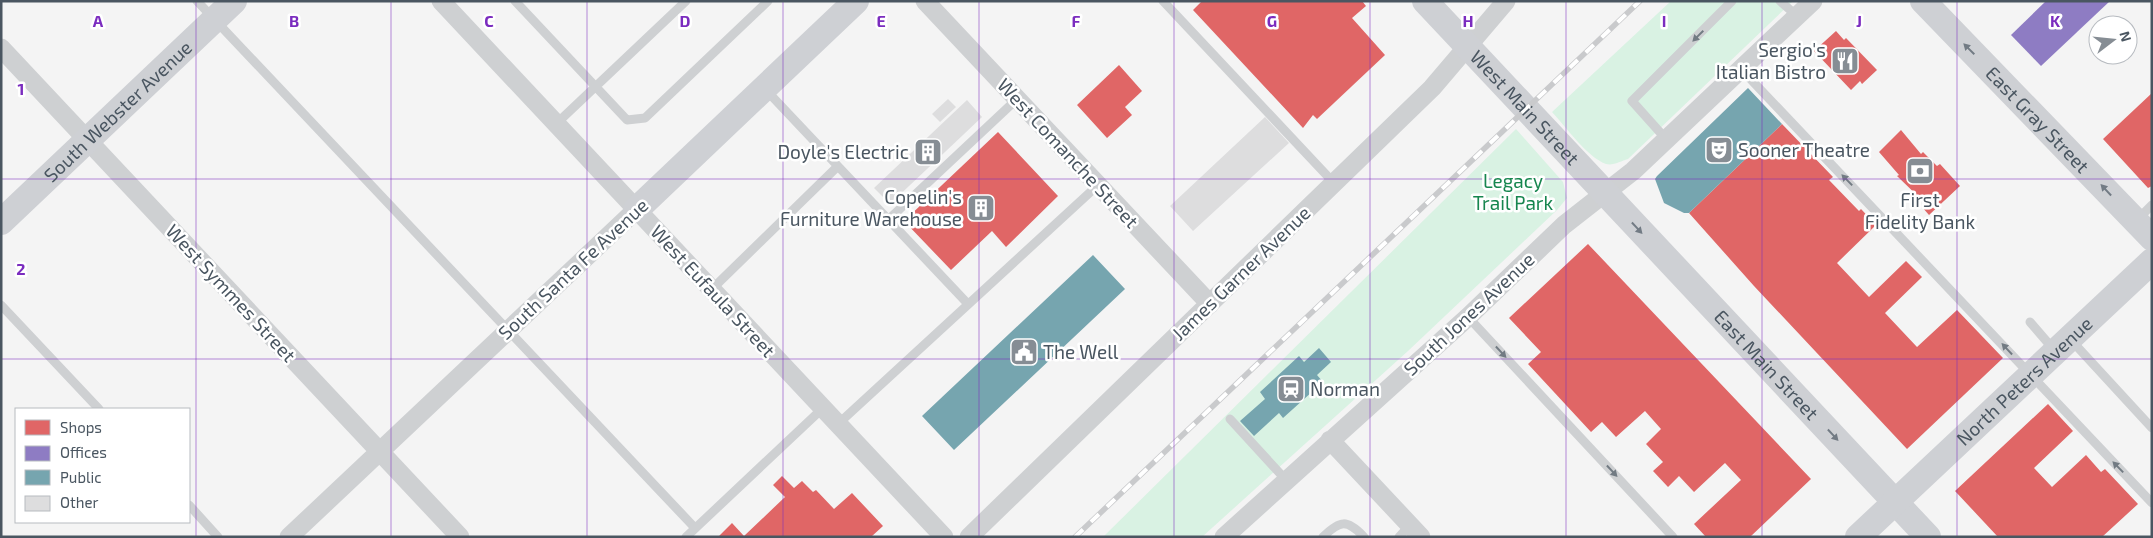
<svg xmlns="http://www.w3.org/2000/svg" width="2153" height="538" font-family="'Exo 2',sans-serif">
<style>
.green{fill:#d9f2e3}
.shops{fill:#e06666}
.offices{fill:#8e7cc3}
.public{fill:#76a5af}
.building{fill:#ddddde}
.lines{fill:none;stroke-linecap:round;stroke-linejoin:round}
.lane{stroke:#ced0d2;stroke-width:9}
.street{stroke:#ced0d2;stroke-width:19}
.secondary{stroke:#ced0d4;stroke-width:26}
.rail-casing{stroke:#c9cacc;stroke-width:5.5}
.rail{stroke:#fff;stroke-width:4;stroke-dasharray:11;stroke-linecap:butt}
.oneway{fill:#727b83}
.oneway2{fill:#727b84}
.grid{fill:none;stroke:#7b2cbf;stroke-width:1;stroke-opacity:0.55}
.labels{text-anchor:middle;stroke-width:5;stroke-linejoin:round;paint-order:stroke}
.poi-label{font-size:19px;fill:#4a5661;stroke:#fff;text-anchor:end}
.street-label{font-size:19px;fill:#4a5661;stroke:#fff}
.park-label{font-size:19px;fill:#17864f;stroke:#fff}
.grid-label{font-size:16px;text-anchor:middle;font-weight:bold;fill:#7b2cbf;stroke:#fff;stroke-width:5;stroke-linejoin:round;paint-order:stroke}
</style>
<rect width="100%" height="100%" fill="#f4f4f4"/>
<path class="green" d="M1671 1H1793L1628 159C1621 161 1613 166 1606 164 1587 157 1566 127 1552 112Z
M1516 129 1563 182 1567 198 1557 210 1408 351 1202 537H1103Z"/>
<path class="shops" d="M1202 1H1362L1366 6 1352 18 1385 55 1317 119 1313 115 1303 128 1193 10Z
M1836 31 1844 40 1846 38 1877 70 1862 84 1860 81 1851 90 1814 51Z
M1119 65 1142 91 1125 107 1132 115 1107 138 1077 105Z
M2152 93V186L2148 188 2103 139Z
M1782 124 1833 177 1829 180 1859 211 1861 209 1876 225 1837 263 1869 297 1906 261 1922 277 1885 313 1917 347 1957 310 2003 358 1907 449 1754 286 1689 213Z
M1901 130 1921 154 1923 152 1937 166 1940 164 1960 186 1929 215 1922 207 1926 204 1897 176 1899 175 1879 152Z
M998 132 1058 196 1006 247 992 231 951 270 904 221Z
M1588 244 1811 479 1750 537H1706L1694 524 1741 480 1725 463 1694 492 1679 476 1668 487 1653 471 1663 462 1646 444 1661 429 1645 411 1616 437 1602 422 1591 432 1528 364 1541 352 1509 318Z
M2048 404 2073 431 2034 468 2052 487 2086 455 2101 472 2105 469 2138 504 2102 537H1998L1955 491Z
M782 476 794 488 802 481 813 492 816 490 834 509 852 493 883 526 871 537H718L732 523 744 536 785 497 773 485Z"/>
<path class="offices" d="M2046 1H2110L2041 66 2011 35Z"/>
<path class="public" d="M1748 88 1782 124 1689 213H1684L1664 203 1655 179 1657 176Z
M1093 255 1125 289 954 450 922 416Z
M1319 348 1331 362 1317 375 1323 382 1283 418 1279 413 1254 436 1240 421 1265 399 1260 392 1299 356 1304 362Z"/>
<path class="building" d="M948 99 956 107 940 122 932 114Z
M967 100 982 117 890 204 874 188Z
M1265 117 1289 143 1193 231 1170 206Z"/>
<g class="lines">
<path class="lane" d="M197 1 695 528
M515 1 627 120 645 118 768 1
M1163 1 1334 183
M1780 1 1797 16
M1740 68 2152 503
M766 90 968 304
M556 124 686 1
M1666 139 1632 101 1732 1
M2138 219 2152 205
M888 220 1017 99
M711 290 837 167
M1 305 99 409
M1468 317 1673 537
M2030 322 2055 351
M2071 340 2152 428
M1230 419 1286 480
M838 424 1098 185
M189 505 218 537
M686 537 823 408
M1323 537C1340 520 1347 519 1364 537
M1399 537 1410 525"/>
<path class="street" d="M441 1 944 537
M925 1 1210 304
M1 48 460 537
M1330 440 1421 537
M289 537 636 210
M969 537 1432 88 1506 1
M1224 537 1468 317 1564 225 1633 171 1813 1"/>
<g class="secondary">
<path id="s1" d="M1425 1 1928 537"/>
<path id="s2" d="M1923 1 2152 238"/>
<path d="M636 210 856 1"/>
<path id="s3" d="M1 222 234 1"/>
<path id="s4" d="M1858 537 2152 261"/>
</g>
<defs>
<path id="rail" d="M1075 537 1640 1"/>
</defs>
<use href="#rail" class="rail-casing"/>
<use href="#rail" class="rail"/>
</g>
<defs><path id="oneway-solid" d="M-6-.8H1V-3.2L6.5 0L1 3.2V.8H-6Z" transform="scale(1.25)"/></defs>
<g class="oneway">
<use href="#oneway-solid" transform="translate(1698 36) rotate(135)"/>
<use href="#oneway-solid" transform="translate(1847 180) rotate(-134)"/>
<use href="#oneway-solid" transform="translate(2007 349) rotate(-133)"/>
<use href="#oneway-solid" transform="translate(1501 352) rotate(47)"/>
<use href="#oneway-solid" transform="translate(2118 467) rotate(-134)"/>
<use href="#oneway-solid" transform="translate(1612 471) rotate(47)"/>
</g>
<g class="oneway2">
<use href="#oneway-solid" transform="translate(1969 49) rotate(-135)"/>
<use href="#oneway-solid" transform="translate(2106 190) rotate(-133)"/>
<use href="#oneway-solid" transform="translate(1637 228) rotate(47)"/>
<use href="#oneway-solid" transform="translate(1833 435) rotate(47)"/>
</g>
<path class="grid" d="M196 1V537M391 1V537M587 1V537M783 1V537M979 1V537M1174 1V537M1370 1V537M1566 1V537M1762 1V537M1957 1V537M1 179H2152M1 359H2152"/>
<defs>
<symbol id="restaurant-square" viewBox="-11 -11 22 22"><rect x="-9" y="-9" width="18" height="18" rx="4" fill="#868d94" stroke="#fff"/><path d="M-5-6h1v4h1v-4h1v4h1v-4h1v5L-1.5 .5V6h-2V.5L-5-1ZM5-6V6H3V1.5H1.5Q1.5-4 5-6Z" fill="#fff"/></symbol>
<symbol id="theatre-square" viewBox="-11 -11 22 22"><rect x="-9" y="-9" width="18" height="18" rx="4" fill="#868d94" stroke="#fff"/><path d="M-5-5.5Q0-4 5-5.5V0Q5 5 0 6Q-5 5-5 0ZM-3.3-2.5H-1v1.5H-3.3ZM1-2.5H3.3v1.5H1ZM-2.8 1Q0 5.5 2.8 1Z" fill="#fff"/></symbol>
<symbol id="building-square" viewBox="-11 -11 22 22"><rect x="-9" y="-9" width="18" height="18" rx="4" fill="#868d94" stroke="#fff"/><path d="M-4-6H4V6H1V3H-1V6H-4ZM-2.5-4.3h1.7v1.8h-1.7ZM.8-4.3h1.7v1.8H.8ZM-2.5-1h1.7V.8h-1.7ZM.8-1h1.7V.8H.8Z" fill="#fff"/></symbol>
<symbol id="bank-square" viewBox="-11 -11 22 22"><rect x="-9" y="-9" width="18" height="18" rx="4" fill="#868d94" stroke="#fff"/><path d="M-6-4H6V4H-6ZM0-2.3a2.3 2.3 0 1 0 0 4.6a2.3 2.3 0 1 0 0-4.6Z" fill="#fff"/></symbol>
<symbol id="civic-square" viewBox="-11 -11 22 22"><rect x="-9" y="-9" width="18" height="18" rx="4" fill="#868d94" stroke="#fff"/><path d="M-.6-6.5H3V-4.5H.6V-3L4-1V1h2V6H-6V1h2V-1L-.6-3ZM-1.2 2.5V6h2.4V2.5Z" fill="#fff"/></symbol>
<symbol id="station-square" viewBox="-11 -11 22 22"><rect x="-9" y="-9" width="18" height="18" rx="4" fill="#868d94" stroke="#fff"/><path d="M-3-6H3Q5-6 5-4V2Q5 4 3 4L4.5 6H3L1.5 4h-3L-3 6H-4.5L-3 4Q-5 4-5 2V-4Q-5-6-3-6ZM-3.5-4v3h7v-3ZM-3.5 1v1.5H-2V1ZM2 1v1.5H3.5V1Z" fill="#fff"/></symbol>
</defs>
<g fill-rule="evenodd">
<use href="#restaurant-square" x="1829" y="45" width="32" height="32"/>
<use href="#theatre-square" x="1703" y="134" width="32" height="32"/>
<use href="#building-square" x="912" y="136" width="32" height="32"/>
<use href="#bank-square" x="1904" y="155" width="32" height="32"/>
<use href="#building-square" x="965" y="192" width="32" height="32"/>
<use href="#civic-square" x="1008" y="336" width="32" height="32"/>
<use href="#station-square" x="1275" y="373" width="32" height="32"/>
</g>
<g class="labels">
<g class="poi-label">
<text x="1826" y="57">Sergio's<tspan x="1826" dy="22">Italian Bistro</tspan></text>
<text x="1738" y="157" text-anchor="start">Sooner Theatre</text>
<text x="909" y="159">Doyle's Electric</text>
<text x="962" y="204">Copelin's<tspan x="962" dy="22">Furniture Warehouse</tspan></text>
<text x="1920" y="207" text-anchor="middle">First<tspan x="1920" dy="22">Fidelity Bank</tspan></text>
<text x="1043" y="359" text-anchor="start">The Well</text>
<text x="1310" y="396" text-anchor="start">Norman</text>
</g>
<g class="street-label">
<text dy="7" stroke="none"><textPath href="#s1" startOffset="146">West Main Street</textPath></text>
<text dy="7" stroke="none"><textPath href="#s3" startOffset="161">South Webster Avenue</textPath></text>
<text dy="7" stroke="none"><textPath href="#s2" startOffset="165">East Gray Street</textPath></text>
<text transform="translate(1068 153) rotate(47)" y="7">West Comanche Street</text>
<text transform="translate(573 269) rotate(-43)" y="7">South Santa Fe Avenue</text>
<text transform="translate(1241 273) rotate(-44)" y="7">James Garner Avenue</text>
<text transform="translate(713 291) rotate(47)" y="7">West Eufaula Street</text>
<text transform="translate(231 293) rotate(47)" y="7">West Symmes Street</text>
<text transform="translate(1469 314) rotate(-43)" y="7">South Jones Avenue</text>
<text dy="7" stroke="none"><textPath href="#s1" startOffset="499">East Main Street</textPath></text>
<text dy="7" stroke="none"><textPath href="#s4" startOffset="228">North Peters Avenue</textPath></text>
</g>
<g class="park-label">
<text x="1513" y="188">Legacy<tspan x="1513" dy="22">Trail Park</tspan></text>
</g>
</g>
<g class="grid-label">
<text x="98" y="27">A</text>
<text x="294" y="27">B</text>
<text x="489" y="27">C</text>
<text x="685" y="27">D</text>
<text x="881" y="27">E</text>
<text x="1076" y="27">F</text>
<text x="1272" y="27">G</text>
<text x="1468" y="27">H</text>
<text x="1664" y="27">I</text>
<text x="1859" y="27">J</text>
<text x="2055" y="27">K</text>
<text x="21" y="95">1</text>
<text x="21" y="275">2</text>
</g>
<rect width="2153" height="538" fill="none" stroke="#4a5661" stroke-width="5"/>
<rect x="15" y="408" width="175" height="115" fill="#ffffff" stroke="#b7bbc0"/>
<rect x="25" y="420" width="25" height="15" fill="#e06666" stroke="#b7bbc0"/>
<text x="60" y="433" font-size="15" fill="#4a5661">Shops</text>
<rect x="25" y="446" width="25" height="15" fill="#8e7cc3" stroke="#b7bbc0"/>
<text x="60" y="458" font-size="15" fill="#4a5661">Offices</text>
<rect x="25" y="470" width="25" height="15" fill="#76a5af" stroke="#b7bbc0"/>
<text x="60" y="483" font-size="15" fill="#4a5661">Public</text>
<rect x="25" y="496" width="25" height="15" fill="#ddddde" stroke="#b7bbc0"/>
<text x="60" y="508" font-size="15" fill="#4a5661">Other</text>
<g transform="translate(2113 40) rotate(74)"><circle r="24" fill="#ffffff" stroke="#b7bbc0"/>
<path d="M0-4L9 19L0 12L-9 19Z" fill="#868d94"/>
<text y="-8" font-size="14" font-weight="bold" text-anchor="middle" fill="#4a5661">N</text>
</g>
</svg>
